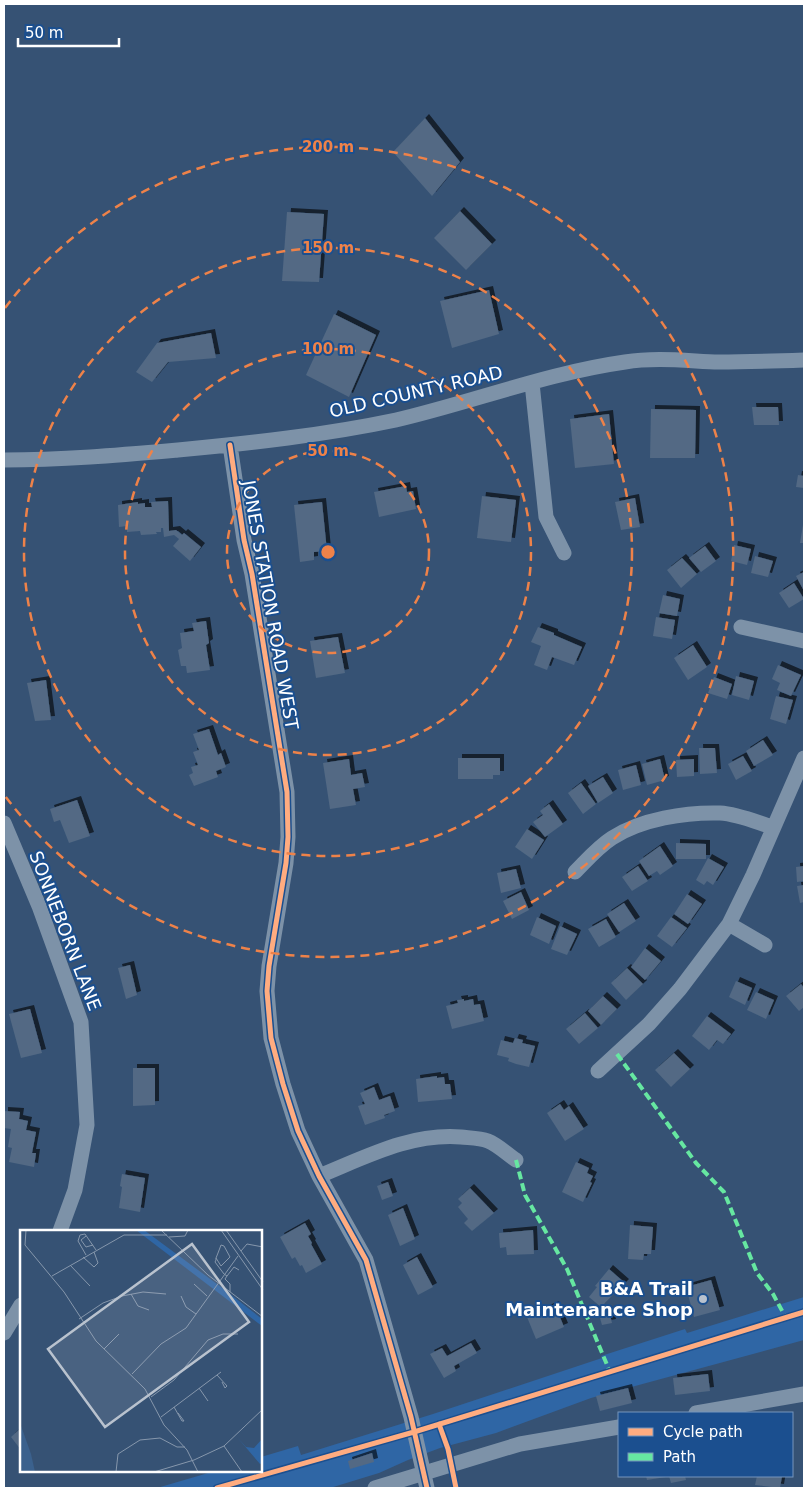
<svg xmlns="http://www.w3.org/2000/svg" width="808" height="1492" font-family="'DejaVu Sans',sans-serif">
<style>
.green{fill:#2f66a5}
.building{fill:#526984;filter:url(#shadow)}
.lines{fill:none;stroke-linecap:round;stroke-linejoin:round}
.minor{stroke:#7d92a8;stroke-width:15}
.quiet{stroke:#66e7a1;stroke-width:4;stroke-dasharray:8 4;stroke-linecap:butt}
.cycleway-casing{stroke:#1b4f8f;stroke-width:8}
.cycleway{stroke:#ffac80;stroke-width:5}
.ring{fill:none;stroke:#ee8249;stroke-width:2.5;stroke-dasharray:9 6}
.poi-dot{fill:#b9c2ce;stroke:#1b4f8f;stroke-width:2}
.labels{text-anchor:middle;stroke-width:4;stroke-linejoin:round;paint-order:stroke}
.street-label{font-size:18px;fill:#fff;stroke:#1b4f8f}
.poi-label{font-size:18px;font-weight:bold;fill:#fff;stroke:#1b4f8f;text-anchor:end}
.inset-road{fill:none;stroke:#8697ac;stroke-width:1}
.view{fill:#b9c2ce;fill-opacity:0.15;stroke:#b9c2ce;stroke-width:2.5}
.inset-edge{fill:none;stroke:#fff;stroke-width:2.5}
.centre{fill:#ee8249;stroke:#1b4f8f;stroke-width:2.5}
.ring-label{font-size:15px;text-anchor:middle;font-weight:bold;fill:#ee8249;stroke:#1b4f8f;stroke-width:4;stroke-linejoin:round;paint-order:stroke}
</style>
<defs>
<filter id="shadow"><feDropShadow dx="4" dy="-4" stdDeviation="0" flood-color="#0009"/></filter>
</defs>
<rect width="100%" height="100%" fill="#365274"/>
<path class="green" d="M804 1297V1340L591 1398 496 1433 440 1448 408 1460 379 1473 330 1488H157L215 1471H261V1457L298 1446 301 1455 433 1414 602 1358 601 1356 685 1329 687 1333Z"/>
<path class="building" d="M425 118 460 162 432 196 393 152Z
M460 211 492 244 466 270 434 238Z
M287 212 324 214 319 282 282 281Z
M489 290 499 334 452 348 440 301Z
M334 314 376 335 349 397 306 375Z
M211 333 216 358 168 362 152 382 136 372 157 343Z
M752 407H778L779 425H754Z
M651 409 696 410 695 458H650Z
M609 414 614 464 575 468 570 419Z
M798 475 804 476V488L796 487Z
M406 486 407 492 413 491 416 509 379 517 374 492Z
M482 496 516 500 511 542 477 538Z
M635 498 640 527 621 530 615 502Z
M168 501 169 531 176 530 182 535 184 533 201 547 190 561 173 546 179 539 174 535 164 537 163 528H161V532H156L157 534 141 535 140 531 127 532V526L119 527 118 505 138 502V504L145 503V507H152L151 502Z
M322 502 327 551 314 552V560L300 562 294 505Z
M803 525H804V543H800Z
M734 545 751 549 747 565 731 561Z
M705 546 716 561 701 572 689 558Z
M755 556 773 561 768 577 751 573Z
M682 558 697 574 681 588 667 570Z
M804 572V591L796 576Z
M794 583 804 599 789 608 779 593Z
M663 595 680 599 677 616 659 613Z
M656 617 675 620 672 639 653 636Z
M206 621 209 643 206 645 210 670 187 673 186 666H181L178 650 182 648 180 633 194 631 192 623Z
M538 627 554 633V635L582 647 574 665 552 657 547 670 534 665 541 646 531 642Z
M338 637 345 673 316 678 310 641Z
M693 645 707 667 688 680 674 658Z
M778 665 801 675 791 696 777 690 780 683 772 679Z
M736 676 754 681 749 700 732 695Z
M714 677 732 684 727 699 708 693Z
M46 680 51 720 35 721 27 683Z
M776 696 793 700 786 724 770 719Z
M209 729 218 755 221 753 226 767 216 771 218 777 194 786 189 775 193 773 191 767 198 765 193 752 199 750 193 734Z
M763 740 773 755 754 766 746 751Z
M699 748H715L717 773 700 774Z
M743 756 752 771 736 780 728 764Z
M458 758H500V775H493V779H458Z
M349 759 351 775 362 773 365 787 353 789 356 805 330 809 323 763Z
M660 759 665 780 647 785 642 764Z
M694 759V776L677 777 676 760Z
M636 765 641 785 623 790 618 770Z
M603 777 613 793 598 803 588 786Z
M581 783 596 804 583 814 568 793Z
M77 800 90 836 69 843 60 820 54 822 50 809Z
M549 804 563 824 545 837 533 822 543 815 540 811Z
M527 829 544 840 532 859 515 847Z
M676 843 706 844V859H676Z
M660 846 673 866 660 875 657 871 649 876 639 861Z
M708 858 724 867 713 885 707 881 704 885 696 880Z
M638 866 648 881 632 891 622 877Z
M804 866V881L797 882 796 867Z
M516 869 521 888 501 893 497 873Z
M804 885V902L800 903 797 886Z
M521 892 529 910 512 919 503 901Z
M687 894 702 904 688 924 674 914Z
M624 903 636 921 619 932 607 914Z
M537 917 556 926 549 944 530 935Z
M671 917 687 928 672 947 657 936Z
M606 919 616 937 599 947 588 929Z
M560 926 577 934 567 955 551 949Z
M645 948 661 961 645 980 631 967Z
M130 965 137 995 126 999 118 968Z
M627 968 643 984 626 1000 611 983Z
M736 981 752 988 745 1005 729 997Z
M801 984 804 988V1007L799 1011 786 996Z
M756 992 774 1000 766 1019 747 1010Z
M603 996 617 1009 601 1025 588 1011Z
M464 999V1001L473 999 474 1005 480 1004 484 1021 452 1029 446 1006 458 1003 457 1000Z
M30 1009 42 1053 21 1058 9 1014Z
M585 1013 598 1028 579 1044 566 1029Z
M707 1016 731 1034 723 1044 717 1040 709 1050 692 1036Z
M515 1038 523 1040 522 1043 535 1046 529 1067 516 1064 508 1061 509 1058 497 1055 501 1040 513 1043Z
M674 1053 690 1069 671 1087 655 1070Z
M133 1068H155V1105L133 1106Z
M437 1076V1078L444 1077 445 1084H450L452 1099 418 1102 416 1079Z
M374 1087 379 1100 390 1096 395 1111 384 1115 385 1118 365 1125 358 1106 365 1104 360 1093Z
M560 1104 564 1110 569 1106 584 1129 565 1141 547 1113Z
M4 1111 20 1112 19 1119 28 1121 26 1130 36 1132 32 1153H36L34 1167 9 1162 12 1148 8 1147 11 1129 4 1128Z
M576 1162 589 1168 587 1173 593 1176 590 1182 592 1183 583 1202 562 1192Z
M122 1174 145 1178 140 1212 119 1208 122 1187 120 1186Z
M388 1182 393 1196 382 1200 377 1186Z
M470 1188 494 1213 472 1231 464 1223 468 1219 458 1207 462 1203 458 1199Z
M403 1208 415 1239 400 1246 388 1215Z
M305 1223 311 1234 308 1236 312 1243 311 1244 322 1264 306 1273 302 1265 300 1266 295 1257 292 1259 280 1237Z
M630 1225 653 1227 651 1254H644L643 1260 628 1259Z
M533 1230 534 1254 507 1255 506 1247 500 1248 499 1233Z
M417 1257 433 1287 418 1295 403 1265Z
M609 1269 625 1283 601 1307 589 1297 597 1287 595 1286Z
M711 1280 720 1310 694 1317 686 1287Z
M555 1305 564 1327 536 1339 527 1317Z
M610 1315 612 1323 602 1325 600 1318Z
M471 1343 477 1353 454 1366 456 1371 444 1378 430 1354 442 1348 447 1356Z
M708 1374 710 1391 675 1395 673 1378Z
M628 1388 632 1403 600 1411 596 1396Z
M21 1428V1450L11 1437Z
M372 1453 374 1462 350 1469 348 1461Z
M646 1476H666V1477L647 1480Z
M669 1476H685L686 1480 671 1483Z
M757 1476H782L780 1488 755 1485Z"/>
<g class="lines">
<path class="minor" d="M532 383 546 517 564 553
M230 445 244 540 252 574 287 792 288 837 286 863 269 966 267 991 271 1038 283 1084 298 1131 319 1176 366 1260 411 1417 427 1488
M4 460C63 460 120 455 178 450 251 443 325 435 396 420 473 402 547 373 625 362 656 357 688 361 719 362 747 362 776 361 804 360
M741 627 804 641
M4 823 39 906 81 1022 87 1125 75 1190 60 1231
M575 872C587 860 598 847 612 838 641 819 686 812 720 813 738 814 756 822 772 827
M729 924 765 945
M598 1071 649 1024 680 989 729 924 753 875 804 758
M319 1176C366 1157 410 1133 461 1137 470 1138 480 1138 488 1141 498 1145 507 1154 516 1160
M4 1333 21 1305
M696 1413 804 1394
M375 1488 520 1444 619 1427"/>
<path class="quiet" d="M617 1054 696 1163 724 1192 757 1273 773 1294 786 1318
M516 1160 525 1195 567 1269 610 1372"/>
<defs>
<path id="cycleway" d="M230 445 244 540 252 574 287 792 288 837 286 863 269 966 267 991 271 1038 283 1084 298 1131 319 1176 366 1260 411 1417 427 1488
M439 1424 448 1449 456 1488
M217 1488 414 1432 804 1312"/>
</defs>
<use href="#cycleway" class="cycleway-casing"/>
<use href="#cycleway" class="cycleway"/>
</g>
<g class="ring">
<circle cx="328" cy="552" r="101"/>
<circle cx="328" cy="552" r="203"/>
<circle cx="328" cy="552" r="304"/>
<path d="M5 308A405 405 0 1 1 5 796"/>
</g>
<circle class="poi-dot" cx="703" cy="1299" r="5"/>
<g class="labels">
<g class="street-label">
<text transform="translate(416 392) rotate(-13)" y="6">OLD COUNTY ROAD</text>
<text transform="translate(270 605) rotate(80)" y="6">JONES STATION ROAD WEST</text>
<text transform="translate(65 931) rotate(69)" y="6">SONNEBORN LANE</text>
</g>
<g class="poi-label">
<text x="693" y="1295">B&amp;A Trail<tspan x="693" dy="21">Maintenance Shop</tspan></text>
</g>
</g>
<g transform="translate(20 1230)">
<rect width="242" height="242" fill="#365274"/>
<path d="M116 0H124L201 57 242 89V96ZM217 207 226 217 234 218 242 209V233L240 234Z" fill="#2f66a5"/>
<path d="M0 193 11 224 15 242H0Z" fill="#3b618d"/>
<path class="inset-road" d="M6 0 5 15 44 62 76 111 125 159 144 195 167 220 178 242M141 0 188 45 243 87M201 0 243 60M206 0 243 52M66 6 61 10 66 17 73 15M149 7 165 6 168 0M221 21 227 14 243 17M66 25 58 11 60 5 65 4 76 20M63 27 74 37 78 33 74 22M196 28 201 36 210 27 204 16 201 15 198 23 196 28V30L195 32 204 44M50 35 70 56M204 44 207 46 214 37 219 40M32 46 104 5H147M207 46 205 49 210 54V62M174 54 187 66M111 64 118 76 129 80M161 66 166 77 176 84M59 89 83 73 102 66 123 62 146 64M84 119 99 104M112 144 141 114 166 98 218 26M197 145 207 156 205 158 202 152M179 158 188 171M131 167 154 150 188 110 203 104H218M154 177 162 191H164L158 183M141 187 201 142M204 216 222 242M96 242 98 224 120 210 140 208 157 217H165M134 242 174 230 204 216 243 179"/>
<path class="view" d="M172 14 229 92 85 197 28 119Z"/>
<rect width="242" height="242" class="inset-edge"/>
</g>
<circle cx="328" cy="552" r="8" class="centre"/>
<g class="ring-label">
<text x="328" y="152">200 m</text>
<text x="328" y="253">150 m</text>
<text x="328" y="354">100 m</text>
<text x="328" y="456">50 m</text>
</g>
<rect width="808" height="1492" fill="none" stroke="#ffffff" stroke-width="10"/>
<rect x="618" y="1412" width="175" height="65" fill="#1b4f8f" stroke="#7695bc"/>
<rect x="628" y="1428" width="25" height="8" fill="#ffac80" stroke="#7695bc"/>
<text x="663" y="1437" font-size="15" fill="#ffffff">Cycle path</text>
<rect x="628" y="1453" width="25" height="8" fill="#66e7a1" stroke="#7695bc"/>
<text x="663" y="1462" font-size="15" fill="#ffffff">Path</text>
<path d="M18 38v8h101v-8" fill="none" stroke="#ffffff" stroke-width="2.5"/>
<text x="25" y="38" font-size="15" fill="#ffffff" stroke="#1b4f8f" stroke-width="4" paint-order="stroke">50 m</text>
</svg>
